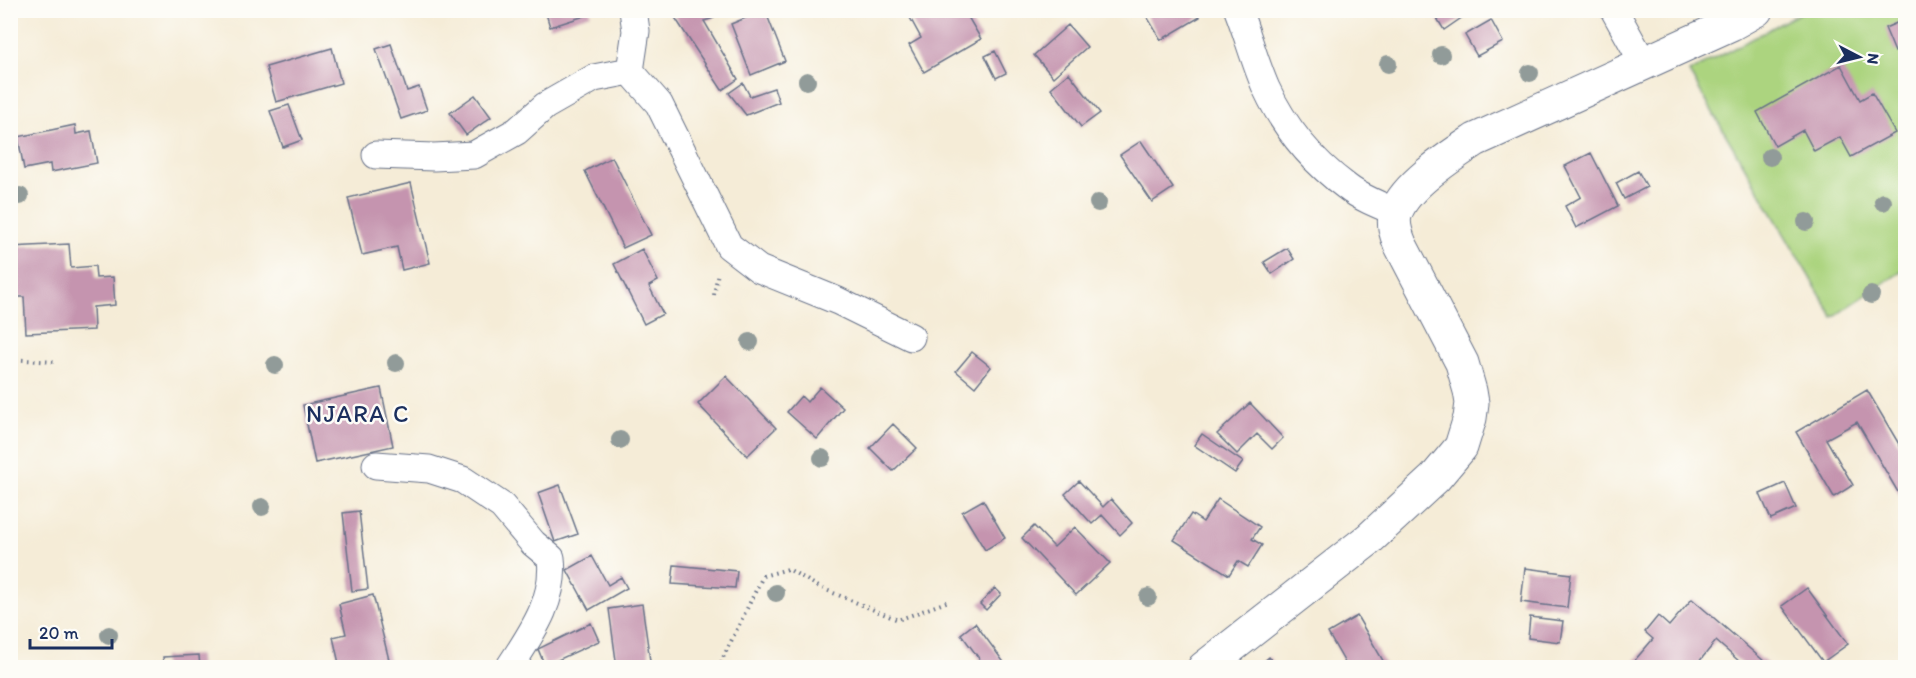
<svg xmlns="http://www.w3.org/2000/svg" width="1916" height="678" font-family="Itim,sans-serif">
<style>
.green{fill:#acd47f;stroke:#64826e;stroke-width:1.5}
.building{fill:#c594af}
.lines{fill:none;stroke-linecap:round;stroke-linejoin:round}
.minor-casing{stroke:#677188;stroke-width:29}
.secondary-casing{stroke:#677188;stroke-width:35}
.path{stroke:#677188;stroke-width:4;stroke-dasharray:1.5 4.5;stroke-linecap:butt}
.minor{stroke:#fff;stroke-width:27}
.secondary{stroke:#fff;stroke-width:33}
.tree{fill:#919b99}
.labels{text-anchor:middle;stroke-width:5;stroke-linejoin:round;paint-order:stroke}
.quarter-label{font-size:24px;letter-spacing:1.5px;fill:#1b2f5e;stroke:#fdfcf7}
</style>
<rect width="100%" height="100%" fill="#fdfcf7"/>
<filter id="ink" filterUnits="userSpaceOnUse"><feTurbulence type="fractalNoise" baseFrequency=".0167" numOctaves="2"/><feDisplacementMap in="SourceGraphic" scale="12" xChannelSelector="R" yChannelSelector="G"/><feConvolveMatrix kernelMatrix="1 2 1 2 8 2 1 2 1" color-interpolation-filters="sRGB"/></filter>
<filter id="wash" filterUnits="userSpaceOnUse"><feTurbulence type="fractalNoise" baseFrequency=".008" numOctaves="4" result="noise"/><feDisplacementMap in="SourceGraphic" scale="24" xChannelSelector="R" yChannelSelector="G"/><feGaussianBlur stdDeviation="1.35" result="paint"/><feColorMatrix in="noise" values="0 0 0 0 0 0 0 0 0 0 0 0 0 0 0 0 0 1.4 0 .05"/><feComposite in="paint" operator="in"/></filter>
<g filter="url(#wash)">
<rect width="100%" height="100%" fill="#f5ecd7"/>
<path class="green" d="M1804 11H1905V269L1833 317 1689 72Z"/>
<g id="blocks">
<path class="building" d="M545 10H590L591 14 550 27Z
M685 10H710L714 18 704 21 738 79 722 90 674 16Z
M765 10 785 61 751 75 731 24Z
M914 10H964L981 39 924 72 909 45 921 38 908 14Z
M1153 10H1196L1200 17 1161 40 1146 15Z
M1432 10H1473L1444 30Z
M1906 19V48L1895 52 1885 28Z
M1491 20 1503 42 1477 56 1465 35Z
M1068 25 1087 47 1053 77 1034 55Z
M391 44 407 91 419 87 427 110 401 119 376 49Z
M332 48 341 83 276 102 266 67Z
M995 51 1006 73 996 78 985 56Z
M1841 65 1860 100 1872 93 1895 133 1851 157 1840 137 1814 151 1803 130 1775 146 1757 112Z
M1069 73 1100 113 1081 127 1051 88Z
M743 83 750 96 774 88 779 102 746 115 729 93Z
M475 95 491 117 466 135 450 113Z
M289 105 302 140 283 147 270 111Z
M75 125 76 134 91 131 97 163 51 172 50 164 24 169 18 137Z
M1141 141 1173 188 1152 202 1120 155Z
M1591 153 1618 206 1576 228 1565 206 1581 197 1565 166Z
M612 157 651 235 623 248 585 171Z
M1638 171 1647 187 1624 199 1616 183Z
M411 183 430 263 402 270 397 247 362 255 348 198Z
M69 244 71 268 95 266 96 278 113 277 115 305 93 307 94 330 26 333 24 297H10V280H12L10 247Z
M1287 248 1294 259 1272 274 1264 262Z
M642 249 658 281 649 286 663 314 644 324 614 264Z
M972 352 991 367 975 387 956 371Z
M726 376 776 428 747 456 698 404Z
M820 387 843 408 817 439 787 412 801 396 807 402Z
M381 388 393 446 315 463 303 405Z
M1867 390 1906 456V497L1902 499 1857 422 1826 439 1853 485 1834 497 1796 432Z
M1250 403 1283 438 1272 449 1257 434 1237 454 1217 434Z
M893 424 917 448 893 471 870 448Z
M1202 434 1243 462 1235 473 1194 445Z
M1079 481 1103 507 1111 499 1132 523 1120 535 1102 515 1092 524 1065 494Z
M1785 483 1796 508 1771 519 1760 494Z
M560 485 578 534 555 542 538 493Z
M1218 499 1260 527 1252 539 1262 545 1248 567 1238 561 1229 575 1174 540 1191 514 1203 522Z
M983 500 1005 538 985 550 962 512Z
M359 511 368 589 352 591 343 513Z
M1034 526 1054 547 1075 527 1110 563 1076 595 1022 538Z
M592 556 608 585 621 577 627 588 589 610 567 570Z
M674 565 737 571 735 588 672 584Z
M1525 568 1571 574 1567 608 1521 602Z
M995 588 1001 594 986 610 980 604Z
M1807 588 1848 644 1823 662 1782 606Z
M373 595 391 668H340L333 637 346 634 339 604Z
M1692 599 1772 668H1747L1716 641 1698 663 1703 668H1644L1635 660 1653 639 1645 632 1658 616 1669 626Z
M642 604 651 668H617L609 609Z
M1357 616 1385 664 1379 668H1348L1328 633Z
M1530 617 1563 621 1560 642 1528 638Z
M591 623 599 641 545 666 538 649Z
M975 623 1008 668H986L961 634Z
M199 655 200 668H164L163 657Z
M1269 657 1277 668H1256Z"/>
</g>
</g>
<g filter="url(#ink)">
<use href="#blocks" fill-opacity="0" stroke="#677188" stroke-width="1.5"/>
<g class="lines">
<defs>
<path id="minor" d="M633 10 636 31 630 71 659 104 729 246 759 269 838 301 911 337
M1238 10C1248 36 1255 63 1266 88 1284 127 1312 161 1347 187 1361 198 1379 205 1396 212
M1614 10 1644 64
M376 155 434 157 474 155 517 131 545 106 594 78 630 71
M376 465 429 469 463 480 502 506 533 543 551 558C556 600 531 634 509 668"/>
<path id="secondary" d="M1204 668 1369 539 1435 478 1461 447 1470 418 1472 403 1470 391 1462 363 1400 244C1396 234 1392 222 1396 212 1406 185 1451 156 1475 140L1731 24 1756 10"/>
</defs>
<use href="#minor" class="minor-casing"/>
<use href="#secondary" class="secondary-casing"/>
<path class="path" d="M714 295 718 272
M10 359 54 362
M718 668 763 576 788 569 819 587 898 620 949 601"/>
<use href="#minor" class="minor"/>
<use href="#secondary" class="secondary"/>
</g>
<g class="tree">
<circle cx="1441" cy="55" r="9"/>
<circle cx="1388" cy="64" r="9"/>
<circle cx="1530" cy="73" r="9"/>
<circle cx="807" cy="81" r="9"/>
<circle cx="1770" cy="157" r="9"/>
<circle cx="20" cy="196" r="9"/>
<circle cx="1883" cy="202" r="9"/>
<circle cx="1098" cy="203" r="9"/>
<circle cx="1806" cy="222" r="9"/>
<circle cx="1871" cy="295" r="9"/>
<circle cx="750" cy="342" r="9"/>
<circle cx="396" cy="363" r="9"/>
<circle cx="275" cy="365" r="9"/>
<circle cx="620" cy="440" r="9"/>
<circle cx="822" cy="458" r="9"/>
<circle cx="262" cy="507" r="9"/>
<circle cx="776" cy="593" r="9"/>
<circle cx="1148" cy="597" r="9"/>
<circle cx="109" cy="635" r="9"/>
</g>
</g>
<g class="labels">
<g class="quarter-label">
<text x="358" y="422">NJARA C</text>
</g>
</g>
<rect width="1916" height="678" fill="none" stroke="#fdfcf7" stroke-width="36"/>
<g transform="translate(1859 57) rotate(97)" stroke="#fdfcf7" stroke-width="4.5" paint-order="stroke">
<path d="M0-4.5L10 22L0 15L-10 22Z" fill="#1b2f5e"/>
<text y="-9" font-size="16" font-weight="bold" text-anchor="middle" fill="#1b2f5e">N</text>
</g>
<path d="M30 639v9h82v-9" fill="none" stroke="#1b2f5e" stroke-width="3"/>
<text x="39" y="639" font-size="18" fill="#1b2f5e" stroke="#fdfcf7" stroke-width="4.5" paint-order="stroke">20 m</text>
</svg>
